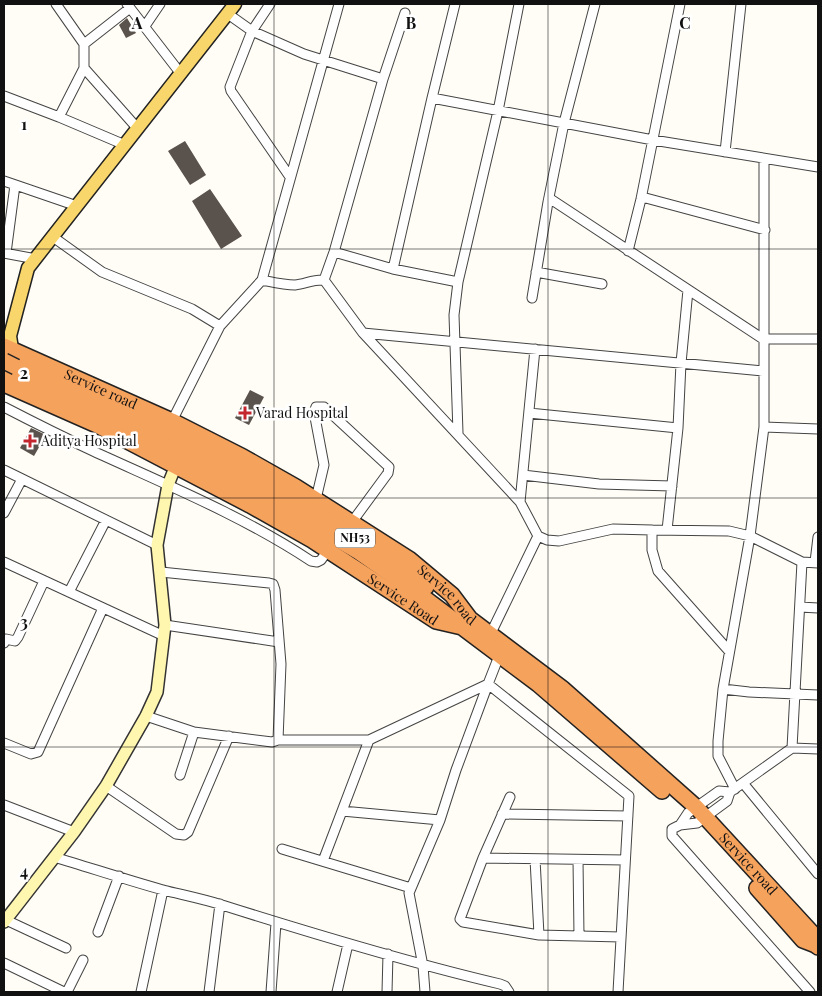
<svg xmlns="http://www.w3.org/2000/svg" width="822" height="996" font-family="'Playfair Display',serif">
<style>
.building{fill:#5a524d}
.lines{fill:none;stroke-linecap:round;stroke-linejoin:round}
.street-casing{stroke:#444;stroke-width:11}
.secondary-casing{stroke:#333;stroke-width:14}
.primary-casing{stroke:#222;stroke-width:15}
.highway-casing{stroke:#222;stroke-width:18}
.street{stroke:#fff;stroke-width:9}
.secondary{stroke:#fff6b0;stroke-width:11}
.primary{stroke:#f9d66b;stroke-width:12}
.highway{stroke:#f5a25d;stroke-width:15}
.highway-bridge-casing{stroke:#222;stroke-width:18;stroke-linecap:butt}
.highway-bridge{stroke:#f5a25d;stroke-width:15}
.grid{fill:none;stroke:#111;stroke-width:1;stroke-opacity:0.55}
.poi-dot{fill:#c4262e;stroke:#fff;stroke-width:2}
.labels{text-anchor:middle;stroke-width:5;stroke-linejoin:round;paint-order:stroke}
.shield{fill:#fff;stroke:#585858;stroke-width:1}
.shield-label{font-size:12px;font-weight:bold;fill:#111}
.street-label{font-size:14px;fill:#111;stroke:#fff}
.poi-label{font-size:14px;fill:#111;stroke:#fff;text-anchor:start}
.grid-label{font-size:16px;text-anchor:middle;font-weight:bold;fill:#111;stroke:#fff;stroke-width:5;stroke-linejoin:round;paint-order:stroke}
</style>
<rect width="100%" height="100%" fill="#fffdf5"/>
<path class="building" d="M127 18 136 33 126 38 119 25Z
M185 141 206 175 190 185 168 151Z
M210 189 242 236 221 249 192 201Z
M250 390 264 397 249 425 235 418Z
M31 428 46 435 34 456 20 448Z"/>
<g class="lines">
<defs>
<path id="street" d="M56 4 84 44V68L138 129
M127 4 181 74
M270 4 252 31 230 87 231 91 290 177
M228 14 252 31 304 54 383 79
M145 26 160 4
M84 44 130 8
M4 96 59 117 125 145
M432 98 455 4
M59 117 84 68
M725 152 741 4
M4 181 77 206
M642 197 765 230
M549 198 763 339H818
M53 237 102 272 192 309 220 326
M628 251 641 199 680 4
M334 252 393 269 458 282
M4 253 36 259
M6 253 15 185
M393 269 432 98 653 140 818 167
M536 272 602 284
M262 280C272 282 284 285 295 285 305 284 314 279 324 280
M324 280 363 333 520 502 538 536 547 540 559 541 613 529 652 530V550L658 571 729 651
M324 280 334 252 383 79 405 13
M532 298 548 202 564 123 595 4
M363 333 763 371
M4 407C33 422 63 437 93 451 167 485 243 516 311 561L317 562 321 560 328 550
M529 413 678 428 667 530
M172 421 220 326 262 280 339 4
M764 427 818 429
M678 428 681 363 688 290
M458 433 454 315 458 282 498 111 519 4
M4 470 157 545
M523 475 599 484 672 486
M316 499 324 465 314 412 316 407H324L389 467 388 473 352 522
M520 502 535 349
M4 513 22 479
M652 530 729 531 750 536 802 562
M4 562 164 636
M815 562 818 537
M161 572 269 583 273 584 275 590 281 664 278 740H369
M69 592 106 520
M800 607 818 608
M165 625 279 642
M491 633 538 536
M4 643 6 639 15 641 18 637 44 581
M499 656 488 684 629 796 618 992
M723 689 749 692 818 695
M146 716 194 732 272 742 278 740
M4 743 31 754 38 752 103 608
M792 748 818 749
M180 775 194 732
M743 783 818 874
M106 786 176 834 184 835 188 832 229 736
M735 789 718 756V741L723 689 750 536 764 427V160
M510 797 483 858 460 919 463 922 539 935 621 937
M4 805 74 832
M342 811 440 820
M502 814 628 816
M680 825 688 813 719 791 730 792
M282 849 411 888
M54 857C91 868 127 880 163 890 183 895 203 899 222 905 314 934 406 962 500 984L505 986 509 992
M483 858 625 860
M535 859 539 935
M578 860 579 936
M323 861 369 740 488 684
M6 920 66 948
M98 932 119 876
M4 963 64 992
M67 992 83 960
M141 992 163 890
M209 992 220 904
M271 992 276 923
M337 992 348 944
M387 992 388 954
M425 992 423 966 409 893 440 820 456 770 488 684
M810 992 672 836V829L680 825 697 823 727 801 730 792 792 748 802 562 818 563"/>
<path id="secondary" d="M4 922 74 832 106 786 146 716 157 692 165 625 157 545 168 485 176 465"/>
<path id="primary" d="M9 357 12 349 10 336 28 268 235 4"/>
<g id="highway">
<path id="s1" d="M4 346 172 421 243 457 296 487 409 559 452 595 470 619 563 689 696 807 812 933 816 945 818 947"/>
<path d="M16 367 164 430C237 466 309 507 377 551 394 562 410 575 426 587"/>
<path d="M4 373 95 413 168 447 275 503 359 552 419 594 455 621"/>
<path id="s2" d="M4 384 99 426 250 505 312 540 436 621 462 627 538 684 662 791"/>
<path d="M757 888 803 940 816 945"/>
</g>
</defs>
<use href="#street" class="street-casing"/>
<use href="#secondary" class="secondary-casing"/>
<use href="#primary" class="primary-casing"/>
<use href="#highway" class="highway-casing"/>
<use href="#street" class="street"/>
<use href="#secondary" class="secondary"/>
<use href="#primary" class="primary"/>
<use href="#highway" class="highway"/>
<defs>
<path id="highway-bridge" d="M4 361 16 367"/>
</defs>
<use href="#highway-bridge" class="highway-bridge-casing"/>
<use href="#highway-bridge" class="highway-bridge"/>
</g>
<path class="grid" d="M274 4V992M548 4V992M4 249H818M4 498H818M4 747H818"/>
<g class="poi-dot">
<path d="M242.5 405.5h5v5h5v5h-5v5h-5v-5h-5v-5h5z"/>
<path d="M27.5 433.5h5v5h5v5h-5v5h-5v-5h-5v-5h5z"/>
</g>
<g class="labels">
<rect class="shield" x="335" y="528.5" width="40" height="19" rx="4"/>
<g class="shield-label">
<text x="355" y="542">NH53</text>
</g>
<g class="street-label">
<text dy="5" stroke="none"><textPath href="#s1" startOffset="106">Service road</textPath></text>
<text dy="5" stroke="none"><textPath href="#s1" startOffset="511">Service road</textPath></text>
<text dy="5" stroke="none"><textPath href="#s2" startOffset="454">Service Road</textPath></text>
<text dy="5" stroke="none"><textPath href="#s1" startOffset="916">Service road</textPath></text>
</g>
<g class="poi-label">
<text x="256" y="418">Varad Hospital</text>
<text x="41" y="446">Aditya Hospital</text>
</g>
</g>
<g class="grid-label">
<text x="137" y="29">A</text>
<text x="411" y="29">B</text>
<text x="685" y="29">C</text>
<text x="24" y="130">1</text>
<text x="24" y="379">2</text>
<text x="24" y="628">3</text>
<text x="24" y="877">4</text>
</g>
<rect width="822" height="996" fill="none" stroke="#111111" stroke-width="10"/>
</svg>
